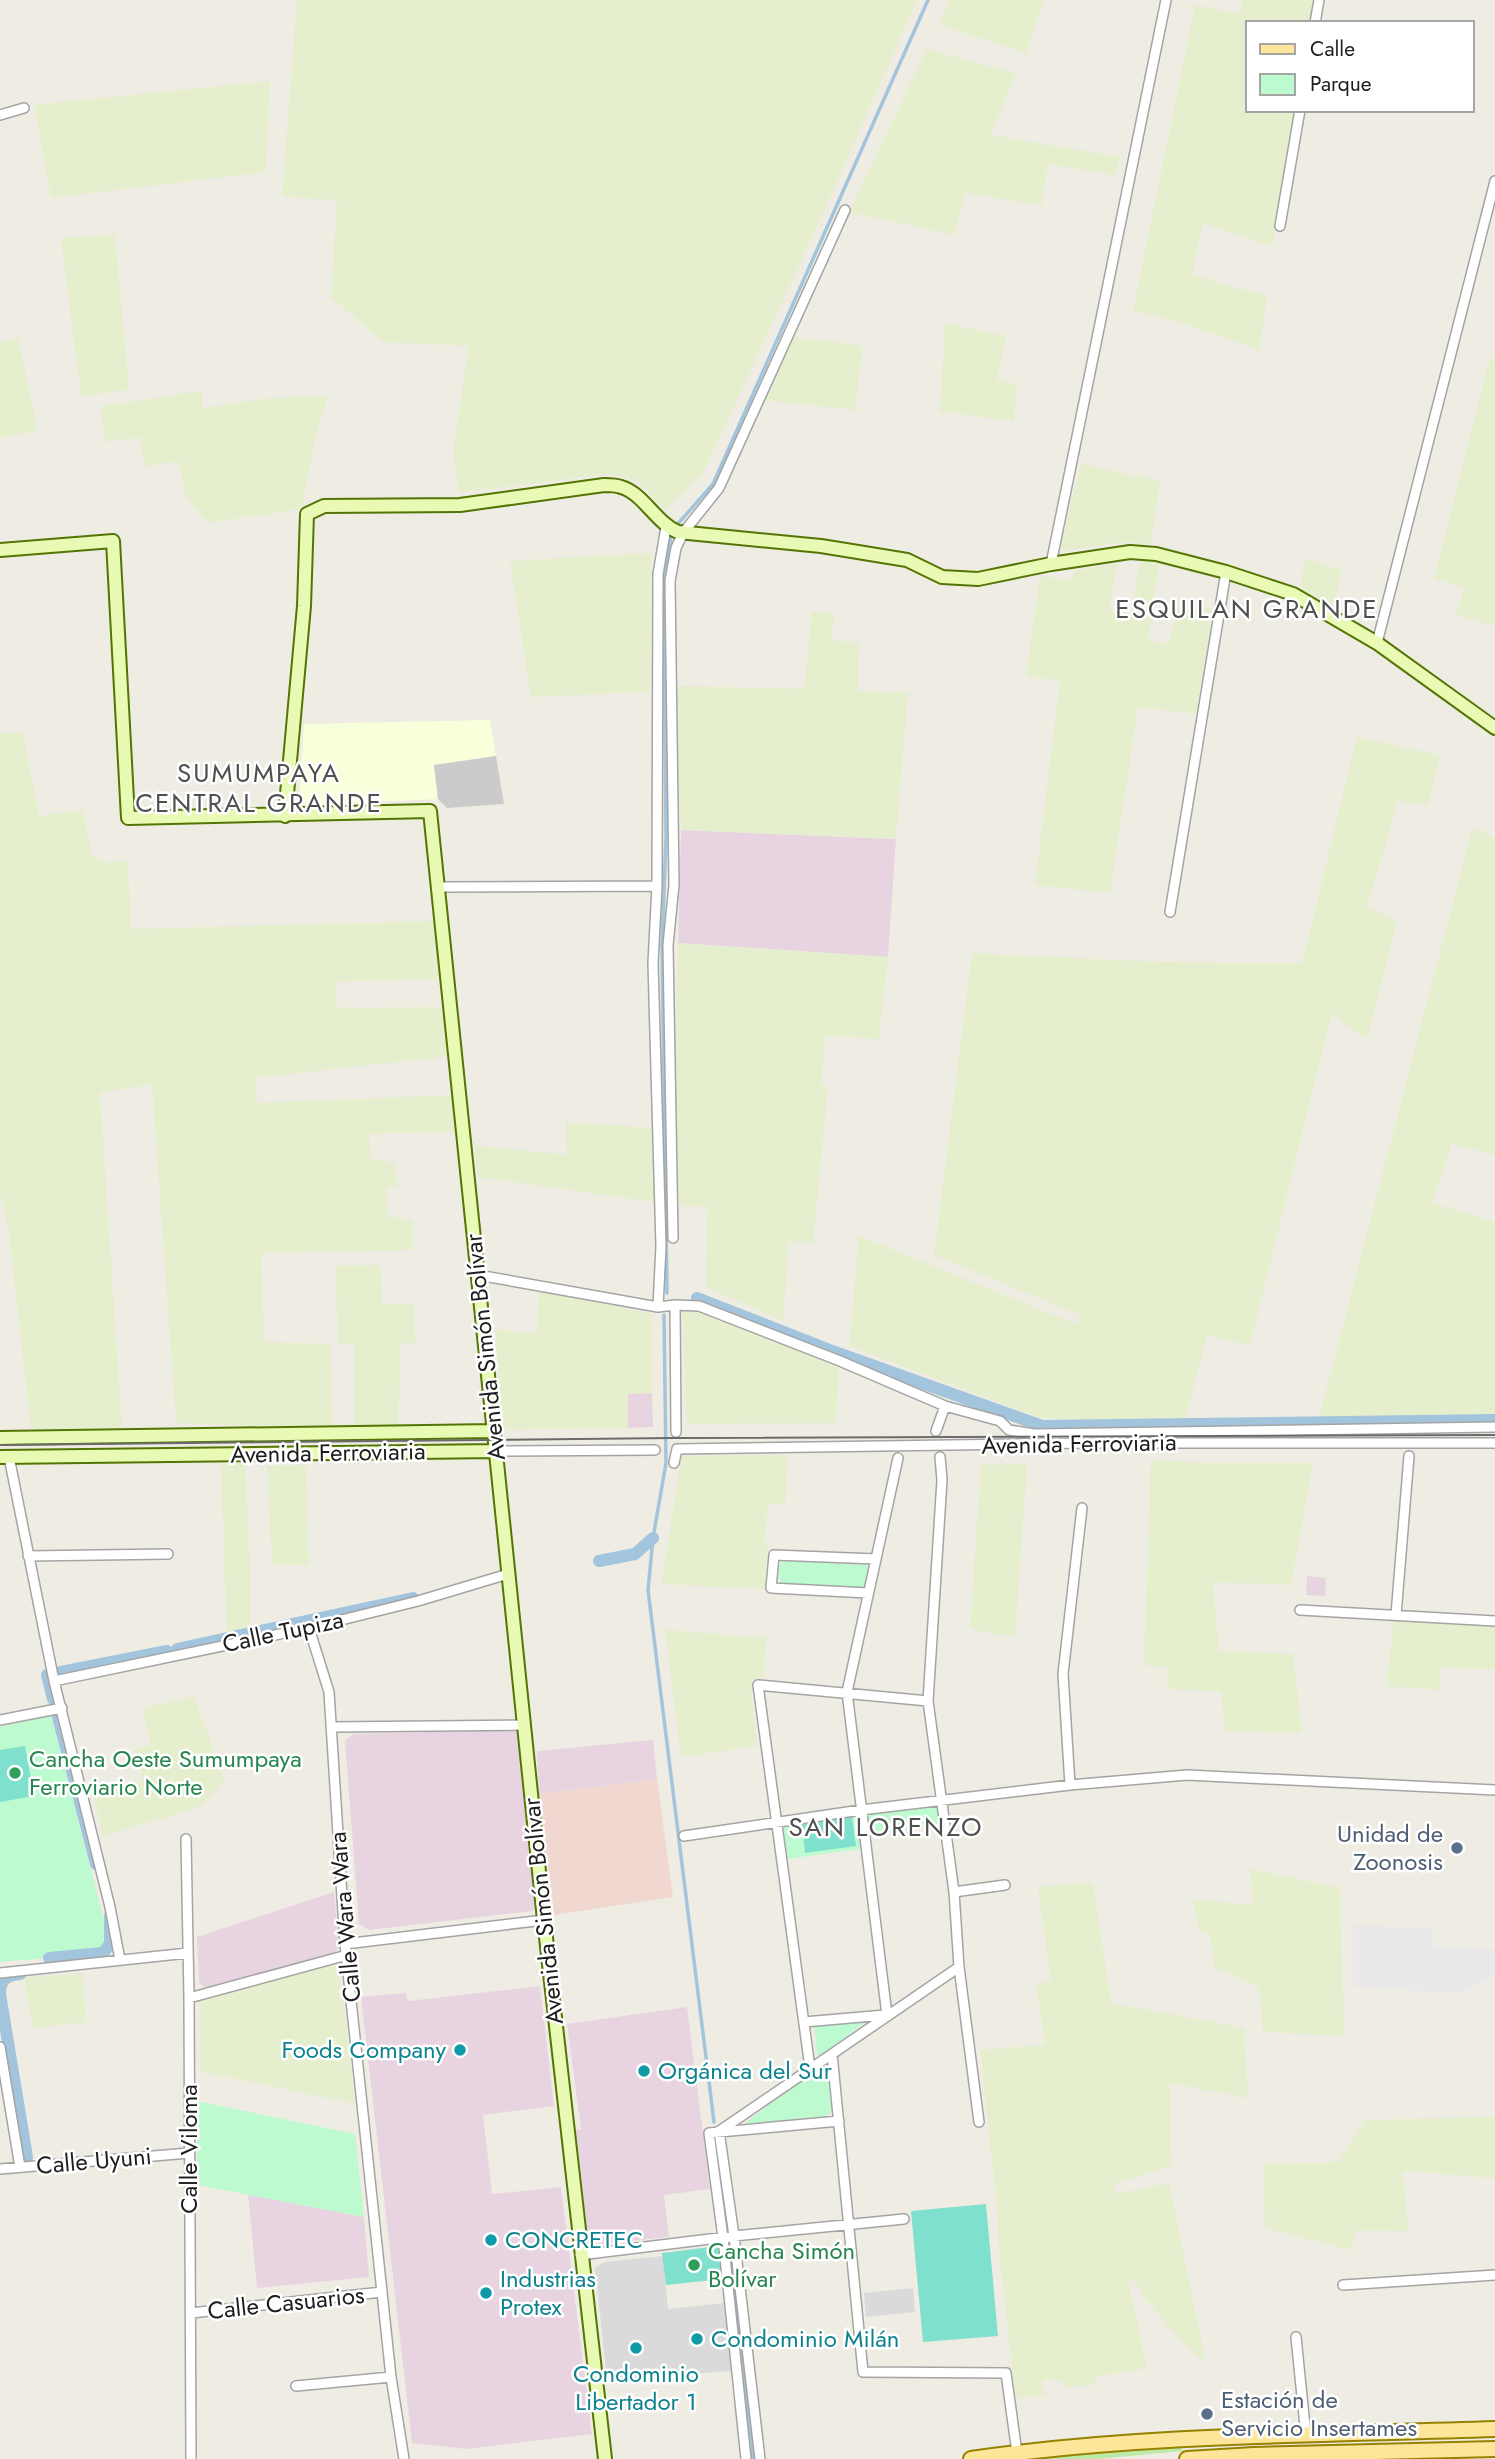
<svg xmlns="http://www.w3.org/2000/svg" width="1495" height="2459" font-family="Jost,sans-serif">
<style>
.residential{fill:#dbdada}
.commercial{fill:#f0d8d1}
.industrial{fill:#e8d4e0}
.education{fill:#f8ffdb}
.religious{fill:#cbcbcb}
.farmland{fill:#e5eecd}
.grass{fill:#bbeaa7}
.park{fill:#befacf}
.pitch{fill:#7fe0cd}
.parking{fill:#e9e9e9}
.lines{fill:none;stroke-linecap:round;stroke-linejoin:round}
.stream{stroke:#a2c4dd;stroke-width:3.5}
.canal{stroke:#a2c4dd;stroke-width:12}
.street-casing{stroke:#a4a4a4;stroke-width:12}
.secondary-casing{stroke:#527503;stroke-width:16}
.primary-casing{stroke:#968200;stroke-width:18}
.street{stroke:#fff;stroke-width:9}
.secondary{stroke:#e9fab5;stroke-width:12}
.primary{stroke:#fde699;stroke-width:14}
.tram{stroke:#6b6b6b;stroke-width:2}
.leisure-dot{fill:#2e9e5b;stroke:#fff;stroke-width:2.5}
.service-dot{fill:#5c6f8a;stroke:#fff;stroke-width:2.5}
.culture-dot{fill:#0f9aa8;stroke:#fff;stroke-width:2.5}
.labels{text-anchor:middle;stroke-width:5;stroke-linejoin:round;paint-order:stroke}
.street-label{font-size:24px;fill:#1d1d1d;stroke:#fff}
.leisure-label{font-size:24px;fill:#27864d;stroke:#fff;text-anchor:start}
.service-label{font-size:24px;fill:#4e5e75;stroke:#fff;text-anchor:end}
.culture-label{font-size:24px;fill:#0d838f;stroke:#fff;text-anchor:start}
.neighbourhood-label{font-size:26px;letter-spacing:2px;fill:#505050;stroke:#fff}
</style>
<rect width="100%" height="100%" fill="#efede3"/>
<path class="residential" d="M663 2256 668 2309 724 2303 731 2371 607 2380 595 2267 605 2262Z
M913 2288 915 2312 866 2317 864 2293Z"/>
<path class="commercial" d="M657 1779 673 1897 554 1915 539 1794Z"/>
<path class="industrial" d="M681 830 896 839 888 957 678 943Z
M652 1393 653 1427 628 1428V1394Z
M1307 1576 1326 1578 1325 1596 1306 1595Z
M515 1730 519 1736 539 1905 532 1911 369 1930 359 1924 345 1741 353 1734Z
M653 1740 657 1779 539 1794 537 1751Z
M334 1892 339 1947 332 1955 205 1988 199 1982 197 1937Z
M540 1986 554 2106 483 2115 485 2133 492 2194 561 2187 592 2434 466 2449 412 2443 361 1997 405 1993 408 2001Z
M687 2007 710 2189 664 2195 669 2237 589 2245 576 2130 581 2129 567 2024Z
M248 2194 364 2217 369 2277 257 2288Z"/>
<path class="education" d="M490 720 496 756 434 765 438 799 299 806 304 724Z"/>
<path class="religious" d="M496 756 504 804 447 808 438 799 434 765Z"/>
<path class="farmland" d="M297 0H917L824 211 703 473 665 511 637 480 607 474 459 493 453 451 469 346 383 342 331 297 337 200 282 197Z
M950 0H1044L1026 53 939 25Z
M1243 0H1315L1311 23H1248V110H1296L1273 246 1203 223 1192 275 1267 296 1259 350 1185 324 1133 311 1195 5 1240 14Z
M927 49 1016 74 991 135 1120 157 1116 175 1048 164 1042 205 966 193 954 235 849 212Z
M270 81 266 172 51 198 34 105Z
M115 235 129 389 81 396 61 238Z
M945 323 1006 336 997 380 1017 384 1014 422 940 411Z
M793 337 863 346 855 410 763 400Z
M18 339 38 430 0 438V343Z
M1490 358 1495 359V626L1456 615 1464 587 1434 579Z
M202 391 203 408 264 399 328 395 314 443 302 509 208 523 186 497 178 461 144 466 140 437 106 442 100 406Z
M1081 464 1160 481 1151 544 1123 542 1063 551 1061 544Z
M651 553 650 692 531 697 510 561Z
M1141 555 1160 557 1148 641 1169 643 1178 602 1214 609 1196 714 1138 707 1110 893 1035 885 1060 681 1026 676 1040 576 1071 581 1075 571 1117 563 1109 610 1131 614Z
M1305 558 1342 570 1333 607 1305 593 1301 585Z
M812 612 834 613 832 640 859 643 858 691 908 693 896 839 681 830 677 772 678 686 804 689Z
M0 733H23L39 816 83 810 92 856 105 863 128 861 131 929 434 921 442 979 336 982 337 1008 444 1007 449 1056 255 1078 257 1103 455 1095 458 1132 369 1134 370 1158 395 1164 397 1187H386L389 1218 412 1219 413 1250 261 1253 264 1342 331 1344 332 1428 176 1423 152 1084 100 1093 122 1429H31L8 1226 0 1192Z
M1357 737 1440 755 1428 806 1398 801 1367 907 1397 921 1367 1040 1332 1013 1250 1345 1207 1335 1184 1423 1041 1418 849 1346 859 1236 1071 1322 1079 1323 1080 1315 934 1255 972 953 1158 962 1302 963Z
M1472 829 1495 837V1155L1452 1144 1432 1203 1495 1222V1415L1319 1418Z
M678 943 888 957 879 1039 825 1036 821 1084 828 1086 813 1243 789 1242 783 1321 706 1287 707 1206H679L675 1070Z
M566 1122 652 1128 654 1202 478 1177 474 1145 567 1155Z
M381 1265 382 1304H414L415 1343H401L398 1426 354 1427V1344H338L336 1266Z
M539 1288 652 1314V1393L628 1394V1428L503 1430 495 1329 537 1334Z
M698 1310 839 1367 836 1423 687 1424 682 1311Z
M788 1455 785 1505 768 1504 764 1545 768 1546 764 1589 662 1584 681 1456Z
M1151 1460 1206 1463H1313L1291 1585 1213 1582 1219 1651 1293 1654 1302 1733 1225 1731 1221 1691 1167 1689V1667L1144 1665Z
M245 1463 250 1567V1634L227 1639 221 1464Z
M1027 1464 1015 1637 970 1629 981 1465Z
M306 1465 309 1566 272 1564 267 1466Z
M1394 1620 1495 1626V1670L1442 1667 1439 1690 1386 1686Z
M665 1630 766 1638 764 1677 752 1680 751 1693 757 1746 681 1757Z
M194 1696 224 1780 201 1807 103 1836 92 1791 143 1781 135 1748 151 1745 142 1708Z
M1250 1869 1340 1888 1344 2036 1263 2032 1259 1987 1215 1968 1210 1936 1200 1930 1192 1899 1253 1905Z
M1093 1882 1111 2003 1244 2028 1248 2098 1170 2083 1171 2166 1114 2184 1116 2194 1169 2183 1206 2363 1181 2341 1144 2297 1135 2281 1128 2280 1147 2368 1095 2377V2385L1067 2387 1057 2380H1043L1044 2395 1016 2399 1000 2263 996 2198 980 2050 1045 2045 1036 1984 1051 1981 1038 1887Z
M339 1963 355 2104 200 2071V2000Z
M83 1973 86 2022 33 2028 24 1978Z
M1495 2117V2178L1403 2171 1408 2231 1357 2230 1351 2250 1265 2228 1264 2164 1339 2162 1365 2120Z"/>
<path class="grass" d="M1182 2444V2451L1098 2459H1016Z"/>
<path class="park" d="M784 1560 866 1565 869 1569 867 1586 860 1589 784 1585 777 1577V1568Z
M51 1715 110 1944 103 1953 0 1962V1727Z
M940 1805 943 1825 869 1834 866 1815Z
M856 1815 861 1849 786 1859 781 1824Z
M866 2017 864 2023 818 2058 814 2024Z
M821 2067 829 2071 833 2109 827 2116 747 2124 746 2122Z
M197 2101 355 2134 364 2217 197 2185Z"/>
<path class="pitch" d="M25 1746 34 1796 0 1802V1750Z
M852 1816 856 1846 805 1853 802 1823Z
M986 2204 998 2336 923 2342 911 2211Z
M719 2246 722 2279 666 2285 662 2253Z"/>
<path class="parking" d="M1353 1925 1432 1928V1946L1495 1950V1976L1457 1994 1353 1986Z"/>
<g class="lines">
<path class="stream" d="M676 526 713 484 928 0
M667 1293 662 947 666 837 664 574 672 533
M664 1315 666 1463 653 1538 648 1590 714 2122
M724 2197 728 2226
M730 2245 753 2459"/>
<path class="canal" d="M697 1298 835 1352 1042 1426 1495 1420
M599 1561 635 1554 653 1538
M177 1649 413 1598
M61 1672 167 1651
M47 1675 53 1699
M58 1717 96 1864
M49 1958 103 1953 110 1944V1915
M20 1974C7 1975 0 1979 0 1994L27 2157"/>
<defs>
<path id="street" d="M1315 23 1319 0
M0 115 24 108
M1280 226 1300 110
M1051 564 1166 0
M1377 643 1495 181
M439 887 657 886
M1170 912 1226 572
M673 1238 668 945 674 885 670 581 676 548 683 533 719 488 845 210
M478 1275 658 1307 675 1305 699 1306 840 1361 945 1406 1000 1421 1009 1430 1034 1434 1495 1427
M675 1305 676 1432
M658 1307 661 1246 653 963 657 886 658 574 666 527
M936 1431 945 1406
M496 1451 655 1450
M9 1457 54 1681 110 1907 120 1960
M940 1457 942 1480 928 1701 954 1892 959 1967 979 2122
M674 1463 677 1449 1090 1443H1495
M28 1556 168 1554
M868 1593 771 1588 774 1555 876 1559
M1300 1610 1495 1621
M1396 1615 1409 1456
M309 1628 329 1692 345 1944 391 2377 404 2459
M54 1681 309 1628 418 1601 508 1574
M0 1720 62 1708
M332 1727 524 1725
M1070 1785 1063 1674 1082 1508
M684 1836 861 1810 1070 1785 1187 1775 1495 1790
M186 1839 189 1998 191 2459
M954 1892 1005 1885
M345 1944 544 1920
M0 1973 188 1953
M189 1998 347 1955
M887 2015 847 1692 898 1458
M804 2022 885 2015
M0 2047 20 2167
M832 2054 863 2372 1006 2373 1017 2453
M810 2068 758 1685 928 1701
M721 2130 959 1967
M719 2131 734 2236 760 2459
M0 2169 189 2153
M580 2255 734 2236 904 2219
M1343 2285 1495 2275
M191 2313 382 2292
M1296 2337 1306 2436
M296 2386 391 2377
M746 2459 723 2238 709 2133 839 2121"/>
<path id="secondary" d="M0 550 113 541 128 818 430 811 544 1920 605 2459
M285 816 304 606 307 514 324 506 460 505 604 485C609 485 616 485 621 487 643 493 655 522 678 532L821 546 907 560 942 577 978 579 1051 564 1130 552 1156 554 1226 572 1293 594 1377 643 1495 728
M0 1438 494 1431
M0 1457 496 1451"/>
<path id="primary" d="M971 2459C1144 2434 1320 2435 1495 2429
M1187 2459 1254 2455 1495 2449"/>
</defs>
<use href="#street" class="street-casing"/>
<use href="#secondary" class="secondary-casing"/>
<use href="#primary" class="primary-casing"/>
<use href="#street" class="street"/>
<use href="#secondary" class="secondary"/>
<use href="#primary" class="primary"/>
<path class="tram" d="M0 1445 673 1438 1495 1435"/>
</g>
<g class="leisure-dot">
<circle cx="15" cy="1773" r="7"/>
<circle cx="694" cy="2265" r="7"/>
</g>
<g class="service-dot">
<circle cx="1457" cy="1848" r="7"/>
<circle cx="1207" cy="2414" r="7"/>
</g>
<g class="culture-dot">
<circle cx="460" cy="2050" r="7"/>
<circle cx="644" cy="2071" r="7"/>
<circle cx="491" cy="2240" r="7"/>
<circle cx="486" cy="2293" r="7"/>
<circle cx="697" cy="2339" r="7"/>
<circle cx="636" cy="2348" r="7"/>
</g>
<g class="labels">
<g class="street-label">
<text transform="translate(485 1347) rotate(-96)" y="8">Avenida Simón Bolívar</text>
<text transform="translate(1079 1444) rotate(-1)" y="8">Avenida Ferroviaria</text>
<text transform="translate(328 1453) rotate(-1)" y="8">Avenida Ferroviaria</text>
<text transform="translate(283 1632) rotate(-12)" y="8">Calle Tupiza</text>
<text transform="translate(543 1911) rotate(-96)" y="8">Avenida Simón Bolívar</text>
<text transform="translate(345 1917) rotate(-95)" y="8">Calle Wara Wara</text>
<text transform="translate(189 2149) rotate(-90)" y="8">Calle Viloma</text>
<text transform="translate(94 2161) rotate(-5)" y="8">Calle Uyuni</text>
<text transform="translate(286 2303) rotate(-6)" y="8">Calle Casuarios</text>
</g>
<g class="leisure-label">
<text x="29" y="1767">Cancha Oeste Sumumpaya<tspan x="29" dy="28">Ferroviario Norte</tspan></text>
<text x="708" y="2259">Cancha Simón<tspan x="708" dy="28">Bolívar</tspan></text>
</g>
<g class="service-label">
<text x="1443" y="1842">Unidad de<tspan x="1443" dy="28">Zoonosis</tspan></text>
<text x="1221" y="2408" text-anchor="start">Estación de<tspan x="1221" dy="28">Servicio Insertames</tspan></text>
</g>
<g class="culture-label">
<text x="446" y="2058" text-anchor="end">Foods Company</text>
<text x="658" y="2079">Orgánica del Sur</text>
<text x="505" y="2248">CONCRETEC</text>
<text x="500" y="2287">Industrias<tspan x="500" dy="28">Protex</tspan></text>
<text x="711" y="2347">Condominio Milán</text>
<text x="636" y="2382" text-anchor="middle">Condominio<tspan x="636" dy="28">Libertador 1</tspan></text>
</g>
<g class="neighbourhood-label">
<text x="1247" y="618">ESQUILAN GRANDE</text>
<text x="259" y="782">SUMUMPAYA<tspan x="259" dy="30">CENTRAL GRANDE</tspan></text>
<text x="886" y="1836">SAN LORENZO</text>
</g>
</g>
<rect x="1246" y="21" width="228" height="91" fill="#ffffff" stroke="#a5a5a5" stroke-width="2"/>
<rect x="1260" y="44" width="35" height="10" fill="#fde699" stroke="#a5a5a5" stroke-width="2"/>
<text x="1310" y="56" font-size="21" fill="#1d1d1d">Calle</text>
<rect x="1260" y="74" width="35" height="21" fill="#befacf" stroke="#a5a5a5" stroke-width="2"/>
<text x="1310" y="91" font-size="21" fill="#1d1d1d">Parque</text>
</svg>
